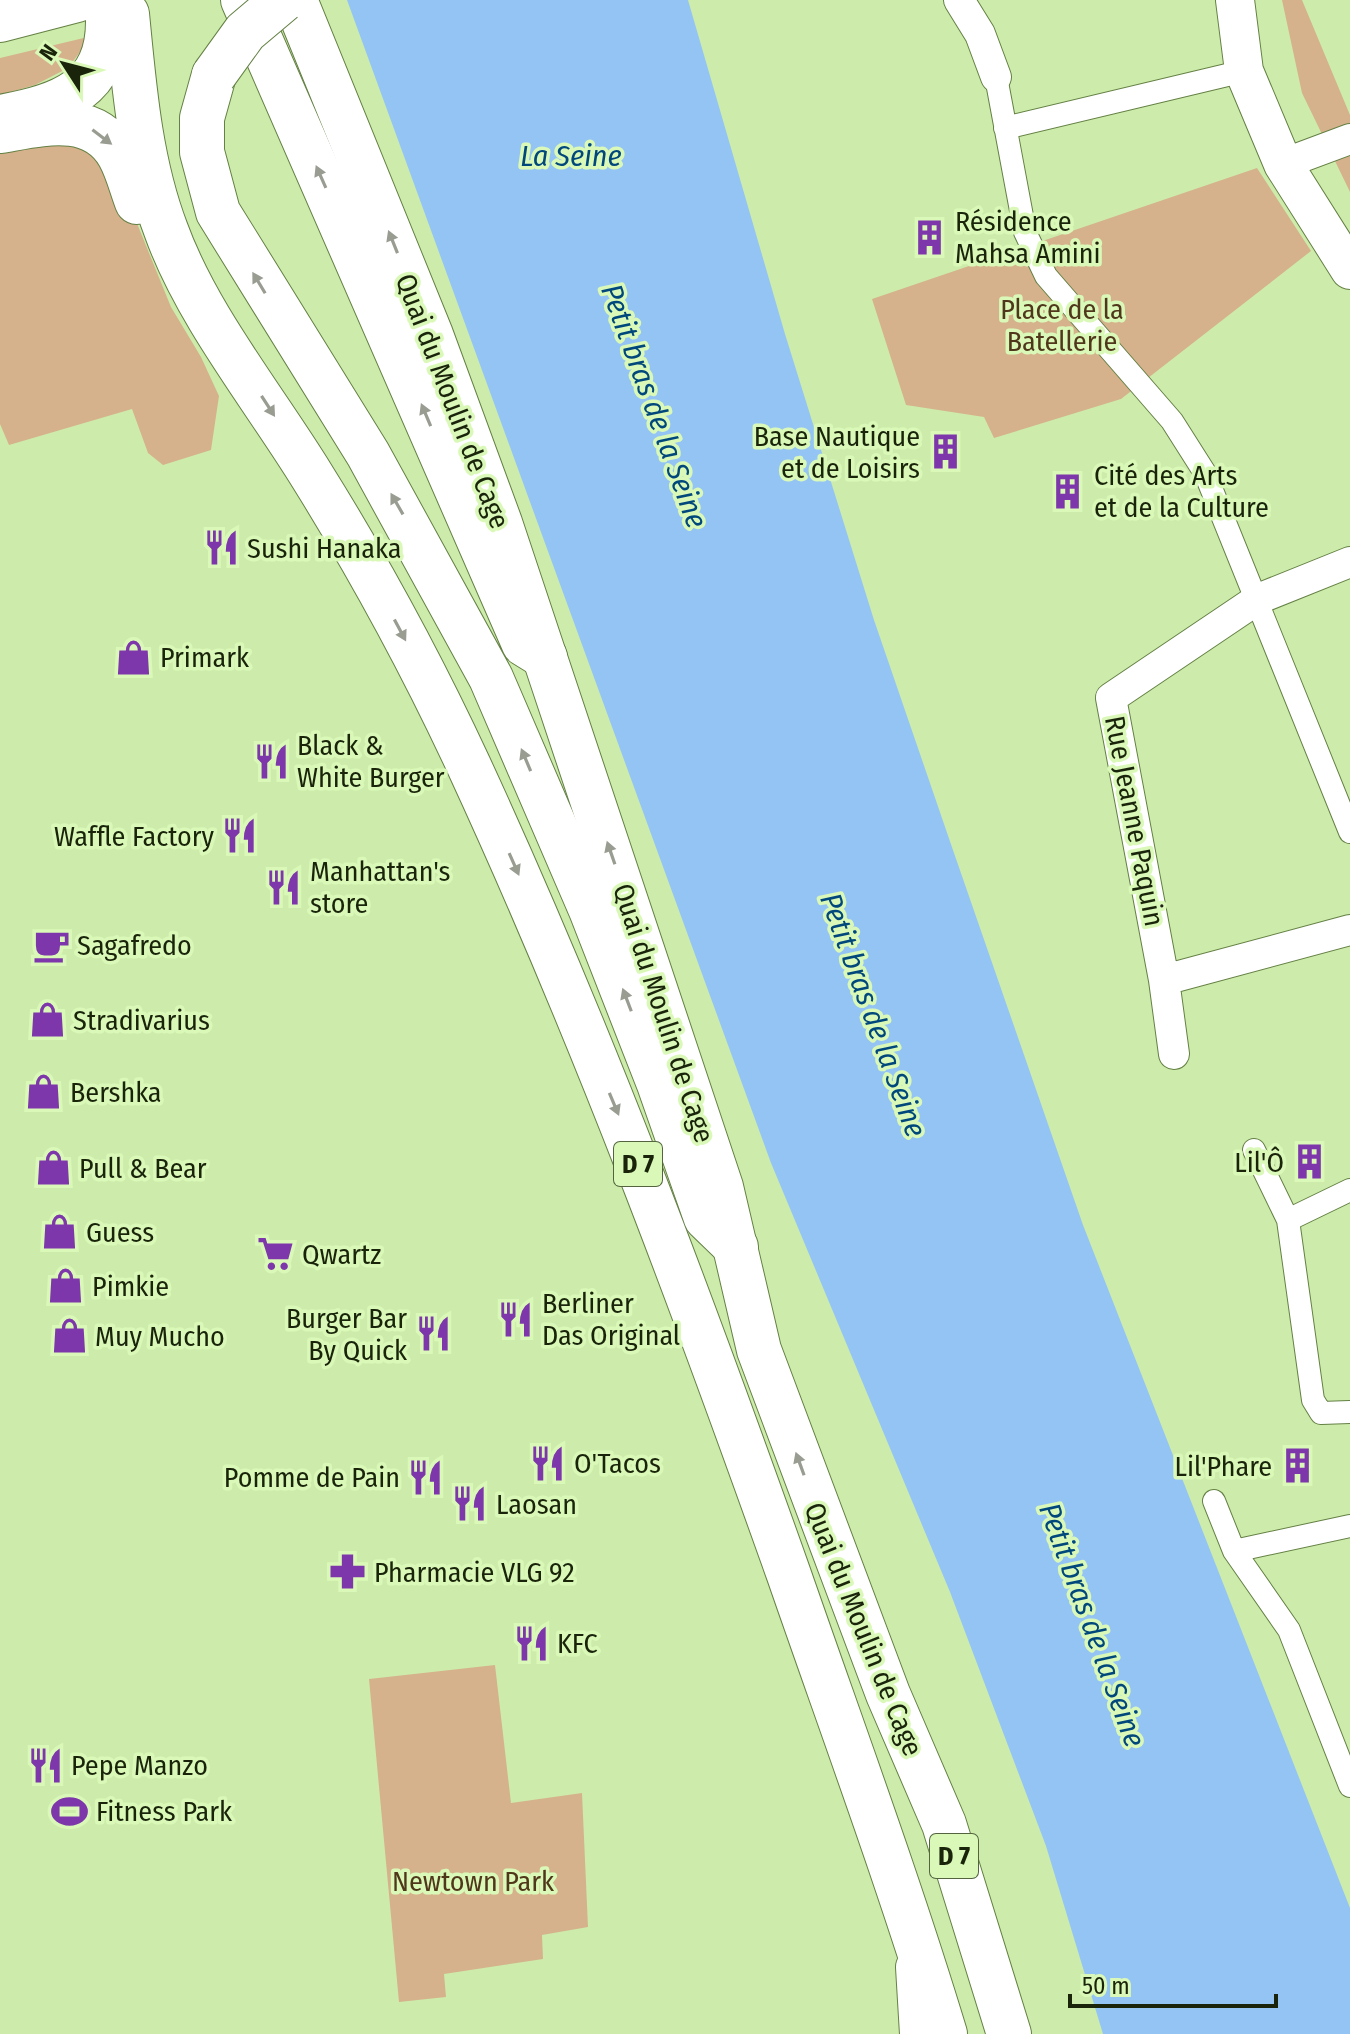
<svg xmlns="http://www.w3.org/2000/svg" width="1350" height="2034" font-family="'Fira Sans Condensed',sans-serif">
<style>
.green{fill:#d5b28c}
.water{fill:#94c4f4}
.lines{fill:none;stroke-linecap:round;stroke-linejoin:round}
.pedestrian-casing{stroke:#648044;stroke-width:24}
.minor-casing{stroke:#648044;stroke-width:32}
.tertiary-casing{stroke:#648044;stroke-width:40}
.secondary-casing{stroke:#648044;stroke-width:46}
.primary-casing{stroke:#648044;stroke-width:46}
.motorway-casing{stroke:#648044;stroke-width:46}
.pedestrian{stroke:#fff;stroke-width:22}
.minor{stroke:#fff;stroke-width:30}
.tertiary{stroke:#fff;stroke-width:38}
.secondary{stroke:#fff;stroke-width:44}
.primary{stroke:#fff;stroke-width:44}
.motorway{stroke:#fff;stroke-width:44}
.motorway-bridge-casing{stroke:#648044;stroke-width:46;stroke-linecap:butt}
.motorway-bridge{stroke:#fff;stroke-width:44}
.oneway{fill:#989c91}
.labels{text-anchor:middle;stroke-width:7;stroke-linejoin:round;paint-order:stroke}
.shield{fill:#daf9b8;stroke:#53643f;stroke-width:2}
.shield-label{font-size:26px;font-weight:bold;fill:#19240b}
.poi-label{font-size:28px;fill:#19240b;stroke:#daf9b8;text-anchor:start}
.park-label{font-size:28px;fill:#50371b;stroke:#daf9b8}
.street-label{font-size:28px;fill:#19240b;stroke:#daf9b8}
.water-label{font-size:30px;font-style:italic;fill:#00477c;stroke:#daf9b8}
</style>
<rect width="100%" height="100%" fill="#cdecab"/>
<path class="green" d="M1282 0H1302L1350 115V192L1302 93Z
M92 36 68 68 35 85 0 95V58Z
M81 135 132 211 171 307 201 357 219 396 211 450 163 465 148 453 132 409 9 445 0 424V145Z
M1257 168 1311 251 1121 399 994 438 984 417 906 405 872 299Z
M495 1665 511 1803 582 1793 588 1927 542 1935 543 1959 444 1974 446 1997 399 2002 369 1679Z"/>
<path class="water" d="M347 0H688L785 334 874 620 954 853 1083 1225 1350 1908V2034H1103L1046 1846 950 1592 771 1163Z"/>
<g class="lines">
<defs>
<path id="pedestrian" d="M996 77 1025 232 1046 276 1172 421 1205 473 1350 832
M1005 128 1244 71
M1254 1150 1288 1220 1313 1400 1321 1413 1350 1412
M1288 1220 1350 1190
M1214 1501 1234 1551 1289 1630 1350 1786
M1234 1551 1350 1526"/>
<path id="minor" d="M959 0 980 34 996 77
M1283 164 1350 139
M1164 980 1350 930
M1174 1054 1164 980 1111 698 1258 599 1350 562"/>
<path id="tertiary" d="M1235 0 1244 71 1283 164 1350 270
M915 1967 919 2034"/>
<path id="secondary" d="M0 117C61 106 109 90 108 19"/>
<path id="primary" d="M295 0 431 335 500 523 721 1187 759 1350 888 1694 944 1824 1009 2034
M127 14C134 86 140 162 166 230 197 316 264 398 312 476 370 569 423 667 469 766 591 1030 692 1302 789 1575 842 1728 898 1879 945 2034
M0 131C42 124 93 110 119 155 127 169 131 186 137 202"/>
<path id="motorway" d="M243 0 524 644 545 657
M0 20 77 0
M214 75 202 118V152L218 212 368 454 491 678 591 910 659 1084 706 1218 736 1247"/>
</defs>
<use href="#pedestrian" class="pedestrian-casing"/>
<use href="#minor" class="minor-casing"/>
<use href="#tertiary" class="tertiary-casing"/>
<use href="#secondary" class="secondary-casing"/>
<use href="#primary" class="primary-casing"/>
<use href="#motorway" class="motorway-casing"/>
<use href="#pedestrian" class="pedestrian"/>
<use href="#minor" class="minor"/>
<use href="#tertiary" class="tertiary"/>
<use href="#secondary" class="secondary"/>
<use href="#primary" class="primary"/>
<use href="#motorway" class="motorway"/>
<defs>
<path id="motorway-bridge" d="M214 75 245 32 283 0"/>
</defs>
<use href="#motorway-bridge" class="motorway-bridge-casing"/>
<use href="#motorway-bridge" class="motorway-bridge"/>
</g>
<defs><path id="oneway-solid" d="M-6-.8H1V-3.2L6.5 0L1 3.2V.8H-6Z" transform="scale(2)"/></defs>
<g class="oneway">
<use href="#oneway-solid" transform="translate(102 137) rotate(37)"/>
<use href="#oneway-solid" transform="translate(321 177) rotate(-114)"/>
<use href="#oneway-solid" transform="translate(393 242) rotate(-112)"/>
<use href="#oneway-solid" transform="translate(259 283) rotate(-121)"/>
<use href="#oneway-solid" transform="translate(268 406) rotate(57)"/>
<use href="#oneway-solid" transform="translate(426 415) rotate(-113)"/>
<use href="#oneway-solid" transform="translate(397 504) rotate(-120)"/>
<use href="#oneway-solid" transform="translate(400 630) rotate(62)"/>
<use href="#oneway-solid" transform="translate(526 760) rotate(-113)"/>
<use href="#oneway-solid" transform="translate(611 853) rotate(-109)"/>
<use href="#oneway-solid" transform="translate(514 864) rotate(66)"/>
<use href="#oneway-solid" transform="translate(627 1000) rotate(-111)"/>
<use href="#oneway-solid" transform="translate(614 1104) rotate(67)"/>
<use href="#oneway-solid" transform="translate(800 1464) rotate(-110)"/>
</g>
<defs>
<symbol id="building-bare" viewBox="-9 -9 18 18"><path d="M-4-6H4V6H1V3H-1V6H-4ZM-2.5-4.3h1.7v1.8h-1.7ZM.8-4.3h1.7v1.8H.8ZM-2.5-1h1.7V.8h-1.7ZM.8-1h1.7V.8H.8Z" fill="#7d37ab" stroke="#daf9b8" stroke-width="2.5" paint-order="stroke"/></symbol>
<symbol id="restaurant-bare" viewBox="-9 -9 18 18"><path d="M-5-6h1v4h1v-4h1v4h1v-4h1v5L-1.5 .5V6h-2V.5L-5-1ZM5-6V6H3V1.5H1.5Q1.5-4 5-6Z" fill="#7d37ab" stroke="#daf9b8" stroke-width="2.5" paint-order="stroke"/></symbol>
<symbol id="shop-bare" viewBox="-9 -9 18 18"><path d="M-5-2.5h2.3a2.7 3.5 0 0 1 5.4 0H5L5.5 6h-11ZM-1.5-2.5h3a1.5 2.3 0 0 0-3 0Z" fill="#7d37ab" stroke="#daf9b8" stroke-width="2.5" paint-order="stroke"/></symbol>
<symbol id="cafe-bare" viewBox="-9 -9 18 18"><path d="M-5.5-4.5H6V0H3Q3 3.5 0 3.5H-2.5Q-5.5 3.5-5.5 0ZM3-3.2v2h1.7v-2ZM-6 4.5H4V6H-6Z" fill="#7d37ab" stroke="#daf9b8" stroke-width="2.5" paint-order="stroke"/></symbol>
<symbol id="supermarket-bare" viewBox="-9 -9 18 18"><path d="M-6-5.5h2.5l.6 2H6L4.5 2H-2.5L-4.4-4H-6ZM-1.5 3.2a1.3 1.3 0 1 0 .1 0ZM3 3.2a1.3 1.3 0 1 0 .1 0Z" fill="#7d37ab" stroke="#daf9b8" stroke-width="2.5" paint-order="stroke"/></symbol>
<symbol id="pharmacy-bare" viewBox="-9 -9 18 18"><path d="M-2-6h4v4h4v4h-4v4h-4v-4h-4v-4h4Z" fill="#7d37ab" stroke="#daf9b8" stroke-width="2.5" paint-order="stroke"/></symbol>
<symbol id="stadium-bare" viewBox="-9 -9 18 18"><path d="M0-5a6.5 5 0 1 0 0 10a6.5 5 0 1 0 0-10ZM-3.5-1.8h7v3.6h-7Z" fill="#7d37ab" stroke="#daf9b8" stroke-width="2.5" paint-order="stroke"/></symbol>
</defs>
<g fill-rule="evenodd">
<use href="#building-bare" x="904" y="212" width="51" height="51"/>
<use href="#building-bare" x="920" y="426" width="51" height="51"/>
<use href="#building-bare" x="1042" y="466" width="51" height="51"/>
<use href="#restaurant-bare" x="196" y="522" width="51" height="51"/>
<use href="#shop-bare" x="108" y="632" width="51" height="51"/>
<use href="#restaurant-bare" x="246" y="736" width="51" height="51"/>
<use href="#restaurant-bare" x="214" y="810" width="51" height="51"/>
<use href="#restaurant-bare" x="258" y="862" width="51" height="51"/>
<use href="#cafe-bare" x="26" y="920" width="51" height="51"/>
<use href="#shop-bare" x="22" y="994" width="51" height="51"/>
<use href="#shop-bare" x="18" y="1066" width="51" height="51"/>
<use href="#building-bare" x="1284" y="1136" width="51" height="51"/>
<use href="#shop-bare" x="28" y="1142" width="51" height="51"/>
<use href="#shop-bare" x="34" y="1206" width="51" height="51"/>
<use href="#supermarket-bare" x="250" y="1228" width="51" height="51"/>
<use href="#shop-bare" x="40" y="1260" width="51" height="51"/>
<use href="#restaurant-bare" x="490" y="1294" width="51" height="51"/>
<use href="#restaurant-bare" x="408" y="1308" width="51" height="51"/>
<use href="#shop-bare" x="44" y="1310" width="51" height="51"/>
<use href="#restaurant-bare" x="522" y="1438" width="51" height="51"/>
<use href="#building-bare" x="1272" y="1440" width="51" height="51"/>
<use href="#restaurant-bare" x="400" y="1452" width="51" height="51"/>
<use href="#restaurant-bare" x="444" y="1478" width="51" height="51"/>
<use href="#pharmacy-bare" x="322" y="1546" width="51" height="51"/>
<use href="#restaurant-bare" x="506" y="1618" width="51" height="51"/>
<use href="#restaurant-bare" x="20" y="1740" width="51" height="51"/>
<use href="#stadium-bare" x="44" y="1786" width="51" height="51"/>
</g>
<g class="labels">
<g class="shield">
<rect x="614" y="1142" width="48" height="44" rx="6"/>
<rect x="930" y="1834" width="48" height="44" rx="6"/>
</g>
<g class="shield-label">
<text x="638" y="1173">D 7</text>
<text x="954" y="1865">D 7</text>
</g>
<g class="poi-label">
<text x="955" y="231">Résidence<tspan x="955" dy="32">Mahsa Amini</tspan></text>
<text x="920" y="446" text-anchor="end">Base Nautique<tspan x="920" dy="32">et de Loisirs</tspan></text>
<text x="1094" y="485">Cité des Arts<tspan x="1094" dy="32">et de la Culture</tspan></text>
<text x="247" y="558">Sushi Hanaka</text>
<text x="160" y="667">Primark</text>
<text x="297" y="755">Black &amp;<tspan x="297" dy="32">White Burger</tspan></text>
<text x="214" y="846" text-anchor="end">Waffle Factory</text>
<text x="310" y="881">Manhattan's<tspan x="310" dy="32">store</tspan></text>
<text x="77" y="955">Sagafredo</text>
<text x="73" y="1030">Stradivarius</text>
<text x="70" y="1102">Bershka</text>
<text x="1284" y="1172" text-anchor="end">Lil'Ô</text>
<text x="79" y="1178">Pull &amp; Bear</text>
<text x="86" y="1242">Guess</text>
<text x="302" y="1264">Qwartz</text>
<text x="92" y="1296">Pimkie</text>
<text x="542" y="1313">Berliner<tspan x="542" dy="32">Das Original</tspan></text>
<text x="407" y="1328" text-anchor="end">Burger Bar<tspan x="407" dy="32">By Quick</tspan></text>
<text x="95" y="1346">Muy Mucho</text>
<text x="574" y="1473">O'Tacos</text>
<text x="1272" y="1476" text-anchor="end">Lil'Phare</text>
<text x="400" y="1487" text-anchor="end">Pomme de Pain</text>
<text x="496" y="1514">Laosan</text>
<text x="374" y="1582">Pharmacie VLG 92</text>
<text x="557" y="1653">KFC</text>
<text x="71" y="1775">Pepe Manzo</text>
<text x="96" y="1821">Fitness Park</text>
</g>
<g class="park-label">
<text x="1062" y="319">Place de la<tspan x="1062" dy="32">Batellerie</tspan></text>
<text x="473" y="1891">Newtown Park</text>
</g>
<g class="street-label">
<text transform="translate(453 401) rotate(69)" y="10">Quai du Moulin de Cage</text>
<text transform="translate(1135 821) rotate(79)" y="10">Rue Jeanne Paquin</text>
<text transform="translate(664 1013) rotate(72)" y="10">Quai du Moulin de Cage</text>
<text transform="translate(864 1629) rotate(68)" y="10">Quai du Moulin de Cage</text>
</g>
<g class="water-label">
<text x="571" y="166">La Seine</text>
<text transform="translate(654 406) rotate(70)" y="10">Petit bras de la Seine</text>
<text transform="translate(873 1015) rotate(70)" y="10">Petit bras de la Seine</text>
<text transform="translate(1092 1625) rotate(70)" y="10">Petit bras de la Seine</text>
</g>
</g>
<g transform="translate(64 64) rotate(306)" stroke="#daf9b8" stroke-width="6" paint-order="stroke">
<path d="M0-6L14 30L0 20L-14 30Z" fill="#19240b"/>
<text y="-12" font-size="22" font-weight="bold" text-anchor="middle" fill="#19240b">N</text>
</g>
<path d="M1070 1994v12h206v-12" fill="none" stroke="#19240b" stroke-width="4"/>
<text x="1082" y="1994" font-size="24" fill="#19240b" stroke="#daf9b8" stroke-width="6" paint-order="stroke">50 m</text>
</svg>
